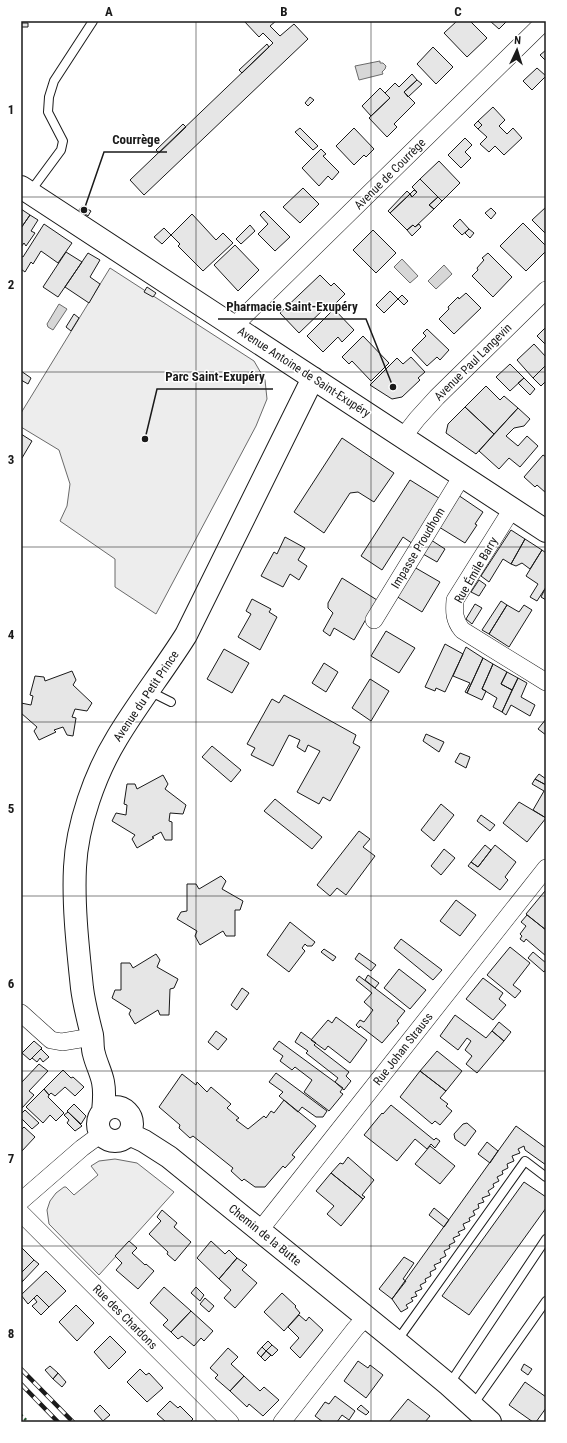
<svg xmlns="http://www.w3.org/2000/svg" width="567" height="1443" font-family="'Roboto Condensed',sans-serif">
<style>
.built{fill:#ededed;stroke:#6a6a6a}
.water{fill:#d7d7d7;stroke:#6a6a6a}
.building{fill:#e6e6e6;stroke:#1a1a1a}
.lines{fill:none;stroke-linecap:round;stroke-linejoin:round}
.lane-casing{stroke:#1a1a1a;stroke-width:10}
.street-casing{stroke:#1a1a1a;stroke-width:18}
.secondary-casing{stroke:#1a1a1a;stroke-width:24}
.lane{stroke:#fff;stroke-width:8}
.street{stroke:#fff;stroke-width:17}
.secondary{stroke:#fff;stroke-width:22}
.rail-casing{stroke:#1a1a1a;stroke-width:4.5}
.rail{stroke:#fff;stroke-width:3;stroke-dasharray:9;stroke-linecap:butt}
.hedge{stroke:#2b5a34;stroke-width:3;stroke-dasharray:2 3;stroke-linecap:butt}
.grid{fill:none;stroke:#1a1a1a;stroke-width:1;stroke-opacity:0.55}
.labels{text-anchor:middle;stroke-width:3;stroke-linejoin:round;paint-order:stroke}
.street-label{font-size:12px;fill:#1a1a1a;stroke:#fff}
.leader{fill:none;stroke:#1a1a1a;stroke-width:1.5}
.callout-dot{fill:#1a1a1a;stroke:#fff;stroke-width:1.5}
.callout-label{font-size:13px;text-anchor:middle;font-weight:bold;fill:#1a1a1a;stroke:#fff;stroke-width:3;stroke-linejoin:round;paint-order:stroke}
.neatline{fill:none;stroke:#1a1a1a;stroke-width:1.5}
.grid-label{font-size:13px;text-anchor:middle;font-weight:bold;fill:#1a1a1a}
</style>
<rect width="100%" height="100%" fill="#fff"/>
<path class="built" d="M110 268 254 361 265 380 267 399 256 426 156 614 115 587V559L60 521 67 506 70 484 59 450 21 427V413Z
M115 1159 137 1163 174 1192 99 1275 49 1224 47 1210 50 1201 56 1193 64 1187H66L74 1195 98 1175 91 1166 99 1161Z"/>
<path class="water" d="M380 61V63H383L386 66 385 69 382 72 383 74 359 80 355 66Z
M402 259 418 276 410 283 394 267Z
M444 265 452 274 436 289 428 281Z
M59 304 67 309 53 330 48 327 47 324Z"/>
<path class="building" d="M244 21H276L270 26 280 36 294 24 308 39 144 195 130 180 273 43 263 33 259 37Z
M457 21H470L487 38 467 57 444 33Z
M490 21H507L499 29Z
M21 23H28V27H21Z
M267 44 269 47 242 73 239 70Z
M433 47 453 67 436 84 417 64Z
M546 50V61L540 55Z
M537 68 546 76 532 90 523 81Z
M412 74 417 80 404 92 415 103 394 124 397 127 387 137 369 118 390 98 385 93 395 83 399 87Z
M417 80 422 84 408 97 404 92Z
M380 88 390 98 371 116 362 106Z
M310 97 314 100 308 106 305 103Z
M493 107 505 120 499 126 507 134 513 128 522 138 504 155 495 146 489 152 480 144 487 137 478 129 482 125 478 121Z
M478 121 482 125 478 129 474 125Z
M183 124 186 127 159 153 156 150Z
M300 128 318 146 313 150 295 132Z
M354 128 374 149 366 157 364 155 354 165 336 146Z
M465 138 472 145 465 152 471 158 461 168 448 155Z
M321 149 326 154 323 156 339 172 332 180 328 176 319 186 302 168Z
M439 161 460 183 442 201 420 179Z
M420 179 438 197 429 205 434 209 415 227 413 225 407 230 390 213 410 194 412 197 417 192 412 187Z
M303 188 319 204 300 223 283 207Z
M414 190 417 192 412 197 410 194Z
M407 191 410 194 390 213 388 211Z
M438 197 442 201 434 209 429 205Z
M82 206 91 211 88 216 79 210Z
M546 207V234L532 220Z
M491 208 496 213 491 219 485 213Z
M21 209 30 215 21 228Z
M264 211 290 237 275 251 258 234 268 224 260 215Z
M192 214 216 240 223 233 233 243 203 271 178 246 180 244 171 235Z
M30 215 38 220 31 231 35 233 26 246 24 243 21 247V228Z
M460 219 469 229 462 235 453 226Z
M523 223 546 246V251L526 271 500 246Z
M44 224 72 243 58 263 41 251 33 264 31 262 25 272 21 269V256L23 257Z
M419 224 421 227 412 236 407 230 413 225 415 227Z
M250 225 255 231 241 244 236 239Z
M164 228 171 235 162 244 154 237Z
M469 229 474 233 470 238 465 233Z
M373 230 396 253 376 273 353 250Z
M235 245 259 270 238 291 214 265Z
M66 252 82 262 58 297 43 287Z
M88 253 100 260 90 277 100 284 89 303 65 287Z
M488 253 512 277 493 297 472 276 478 270 477 268 484 260 482 258Z
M320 275 331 286 334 283 345 294 327 312 324 309 299 333 280 313Z
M147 287 156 293 153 297 144 292Z
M390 291 398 299 384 313 376 305Z
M466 293 481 308 454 334 439 319 449 309 448 307 458 297 459 299Z
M402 295 408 301 404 305 398 299Z
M334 309 354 330 342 342 338 337 323 352 307 336Z
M74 314 79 318 71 331 66 327Z
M546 327V345L537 336Z
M427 329 449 350 440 360 437 357 427 366 412 350 426 336 423 333Z
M363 336 389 363 371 381 352 361 349 364 342 357Z
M534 344 546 357V365L533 378 517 360Z
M411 357 425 372 418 378 420 380 402 397 392 399 370 385 397 358 403 364Z
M510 364 524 378 510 391 496 377Z
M546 365V381L541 386 533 378Z
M21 371 31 378 28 384 21 380Z
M524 378 535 389 530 395 518 383Z
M486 386 500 400 504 396 518 408 494 434 465 407Z
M465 407 494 434 476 454 446 433 448 424Z
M518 408 530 419 524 426 514 428 506 436 518 446 527 436 538 446 520 467 509 458 499 469 479 451Z
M21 434 32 441 22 458H21Z
M342 438 394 473 374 502 358 492 350 493 324 533 294 512Z
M543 455 546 457V493L537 485 535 487 524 477Z
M410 480 442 500 413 544 403 537 382 570 361 556Z
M458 495 483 512 475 524 477 525 465 543 439 527Z
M511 530 525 539 511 564 503 559 489 582 481 576Z
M285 537 305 548 298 560 307 566 299 580 290 574 283 587 261 576 274 552 277 554Z
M525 539 542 550 530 569 522 563 516 566 511 564Z
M431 540 445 549 437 562 423 554Z
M542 550 546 553V587L537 601 530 597 538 584 526 576Z
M414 567 440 582 422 612 396 596Z
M342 578 377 600 354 640 334 628 330 636 323 631 333 613 328 608V603Z
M479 580 486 585 479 596 471 592Z
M545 589H546V600L541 597Z
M252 599 271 609 269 612 277 617 260 650 238 637 251 614 246 611Z
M501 601 507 605 489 634 482 630Z
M475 604 482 608 472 624 466 619Z
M507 605 519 612 524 605 532 610 509 647 489 634Z
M386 631 415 648 399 673 371 656Z
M445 644 463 654 445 692 436 688 435 691 425 687Z
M466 647 483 658 467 693 465 692 470 683 453 676Z
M224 649 249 663 232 693 207 679Z
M483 658 493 664 482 689 486 691 482 700 467 693Z
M324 663 338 672 326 692 312 683Z
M493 664 507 672 501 684 512 690 502 712 493 707 497 698 482 689Z
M72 671 76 680 73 685 92 703 87 711 75 709 72 717 76 718 73 736 67 735 63 727 54 730 56 732 39 740 34 731 37 727 21 713V703L31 705 33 696 30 695 35 676 44 677 45 681Z
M507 672 518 678 512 690 501 684Z
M518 678 527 683 521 697 535 705 530 716 511 705 506 715 502 712Z
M370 679 389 691 371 721 352 708Z
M284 695 356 735 353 743 360 747 330 801 323 797 319 804 297 792 320 751 308 745 305 752 297 747 300 740 289 735 273 766 251 755 255 748 247 744 272 699 279 703Z
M546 719V735L538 729Z
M426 734 444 742 439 752 423 741Z
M212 746 241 770 231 782 202 757Z
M460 753 470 757 466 768 455 762Z
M539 774 546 779V785L535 779Z
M163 775 168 784 165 789 186 805 183 814 170 813 169 821 172 822V840H165L161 832 152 837 154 838 137 848 132 839 135 835 112 821 116 813 126 815 127 805 124 804 127 784H135L137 789Z
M535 779 546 785V818L533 810 544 791 532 784Z
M275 799 322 837 312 849 264 811Z
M519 802 546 818 527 842 503 823Z
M441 804 454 815 434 841 421 830Z
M481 815 495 825 490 831 477 821Z
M359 831 370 839 363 847 375 856 346 895 337 888 330 896 317 885Z
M485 845 491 850 478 867 471 862Z
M495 845 516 862 505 877 508 880 500 890 468 866 471 862 478 867Z
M444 849 455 858 441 875 431 866Z
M221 876 226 881 222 889 243 901 240 910H235V936H226L223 931 200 945 195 936 197 931 177 919 181 912 187 911V884H196L199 889Z
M545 891 546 893V930L526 914Z
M456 900 476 915 460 936 440 921Z
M527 915 546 930V956L526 939 524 942 520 939 522 936 520 934 526 926 521 922Z
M290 922 315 942 312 946H307L305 944 302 948 305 951 289 972 267 955Z
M401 939 442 970 433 980 394 948Z
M510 947 530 963 513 985 521 991 515 998 487 975Z
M324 949 336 957 333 961 321 952Z
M533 952 546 963V969L544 972 528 958Z
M359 953 376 965 371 971 355 959Z
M156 954 160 960 157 967 178 979 174 988 170 989 169 1015H160L158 1010 135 1024 129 1014 131 1010 112 998 115 990H121V963H130L133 968Z
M399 969 426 990 410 1009 384 988Z
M368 975 379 983 375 988 365 980Z
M359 976 405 1011 397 1021 399 1023 382 1043 360 1026 359 1028 356 1025 360 1020 364 1022 373 1010 364 1002 372 993 356 980Z
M483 978 503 993 499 999 506 1005 493 1020 466 999Z
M242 988 249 993 237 1010 231 1005Z
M455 1015 486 1038 492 1031 504 1041 477 1073 466 1064 472 1056 465 1050 471 1041 467 1038 458 1050 440 1036Z
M336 1017 367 1040 350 1063 328 1046 325 1050 311 1040 328 1020 332 1023Z
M499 1022 511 1032 504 1041 492 1031Z
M216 1031 227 1039 218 1050 208 1042Z
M301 1032 316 1043 314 1045 349 1072 346 1076 351 1081 344 1090 335 1082 338 1078 306 1053 308 1051 295 1042Z
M34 1041 42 1048 30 1060 22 1053Z
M279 1041 343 1088 340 1092 343 1094 329 1111 304 1092 312 1080 295 1067 292 1070 280 1061 283 1056 273 1049Z
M41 1049 49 1057 43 1062 40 1058 37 1062 32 1058Z
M437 1051 462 1071 446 1091 420 1071Z
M39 1064 48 1071 29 1091 34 1095 22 1108 21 1083Z
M63 1070 71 1078 73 1077 84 1087 75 1096 65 1087 55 1096 51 1093 49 1095 44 1089Z
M420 1071 446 1091 440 1098 448 1104 446 1106 452 1111 440 1125 435 1121 432 1124 400 1097Z
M276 1073 327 1111 323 1117H316L302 1107 298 1112 279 1096 283 1092 269 1082Z
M182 1074 196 1085 197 1082 207 1092 211 1087 231 1104 227 1108 239 1118 236 1120 248 1129 264 1116 266 1118 271 1111 274 1113 284 1100 316 1126 292 1155 295 1157 285 1168 283 1166 265 1187H255L244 1179 242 1181 231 1171 233 1168 193 1136 190 1138 179 1128 180 1125 159 1107Z
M44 1089 49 1095 48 1097 64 1113 56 1121 50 1115 43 1123 26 1107Z
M74 1104 86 1116 81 1124 67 1111Z
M391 1105 434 1140 436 1138 440 1141 435 1148 431 1144 427 1149 415 1139 397 1161 364 1135 382 1113 383 1114Z
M25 1110 39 1123 32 1129 21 1118V1114Z
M68 1112 82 1126 75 1131 67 1123 69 1120 64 1115Z
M467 1123 476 1131 465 1146 455 1139 454 1134 463 1124Z
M516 1126 546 1148V1165L525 1150 524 1146 518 1149 520 1153 512 1156 514 1161 507 1164 508 1168 502 1171 503 1174 497 1177 499 1181 493 1184 494 1187 488 1191 490 1195 482 1198 484 1202 478 1204 479 1208 473 1211 475 1215 469 1218 470 1221 463 1224 465 1229 458 1232 460 1235 453 1238 455 1242 449 1245 450 1248 444 1251 446 1256 440 1259 441 1262 434 1265 436 1269 430 1272 431 1276 425 1279 426 1282 420 1285 422 1289 415 1292 417 1296 411 1298 413 1301 406 1305 408 1308 401 1312 392 1299Z
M24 1127 35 1137 21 1152V1130Z
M487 1142 498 1151 490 1163 478 1154Z
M430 1146 455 1166 440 1184 415 1164Z
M348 1157 374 1180 362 1195 365 1197 363 1199 331 1173 340 1163 343 1164Z
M331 1173 363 1199 341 1226 327 1214 334 1206 316 1191Z
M524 1182 546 1197V1208L469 1315 442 1296Z
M434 1208 449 1220 444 1227 429 1215Z
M162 1210 177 1223 174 1227 191 1242 175 1261 167 1254 168 1252 149 1234 161 1221 157 1217Z
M129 1241 137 1248 132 1253 145 1265 146 1264 154 1271 138 1289 116 1270 122 1263 115 1256Z
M211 1241 225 1254 229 1250 237 1258 219 1279 197 1258Z
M21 1247 34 1260 21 1273Z
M404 1257 414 1263 403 1279 406 1281 392 1299 379 1289Z
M237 1258 247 1265 242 1270 257 1283 235 1308 224 1298 231 1290 219 1279Z
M34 1260 39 1264 22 1282 21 1273Z
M46 1271 66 1291 49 1307 37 1295 28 1304 21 1295Z
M164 1287 191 1311 171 1332 163 1325 168 1320 150 1303Z
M196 1287 204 1295 200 1301 191 1293Z
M282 1293 296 1306 295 1307 300 1313 284 1331 264 1312Z
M37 1295 49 1307 41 1315 32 1306 37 1302 34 1298Z
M205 1298 214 1306 209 1312 200 1304Z
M76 1305 94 1323 77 1341 59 1322Z
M191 1311 213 1331 204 1341 201 1338 194 1346 182 1336 178 1339 171 1332Z
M299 1315 306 1321 309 1317 323 1330 300 1358 290 1348 299 1338 288 1327Z
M110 1336 126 1352 109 1369 94 1352Z
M268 1341 272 1345 266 1351 262 1347Z
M272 1345 278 1350 272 1356 266 1351Z
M262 1347 266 1351 261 1357 257 1353Z
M228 1348 238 1357 231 1364 244 1376 230 1391 215 1378 218 1375 210 1368Z
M266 1351 271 1355 265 1361 261 1357Z
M358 1361 368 1368 370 1365 383 1375 366 1398 344 1381Z
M524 1364 532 1369 528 1375 521 1370Z
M50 1366 58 1373 53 1379 45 1370Z
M140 1369 146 1375 149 1373 163 1388 147 1402 127 1382Z
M58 1373 66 1382 62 1387 53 1379Z
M244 1376 260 1391 264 1387 279 1400 263 1416 249 1404 247 1407 230 1391Z
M525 1382 546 1397V1408L536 1422H533L509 1405Z
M335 1396 355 1411 349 1420 342 1415 337 1422H323L315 1416 325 1402 329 1404Z
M408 1399 430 1416 425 1422H389Z
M170 1401 178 1408 180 1406 193 1419 190 1422H166L157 1414Z
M100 1405 110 1415 103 1421 94 1411Z
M361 1405 369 1412 366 1415 357 1409Z"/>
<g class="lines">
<defs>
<path id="lane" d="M30 192 61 150 63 141 48 112 49 97 54 81 93 21
M149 691 171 702
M397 1341 525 1161 546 1177
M450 1383 546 1239
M473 1405 546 1301"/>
<path id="street" d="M234 326 545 21
M403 437 417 419 437 397 546 290
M512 509 455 600C454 612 454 620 462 630L546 682
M374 620 462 476
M21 1013 51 1040 62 1042 92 1037
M21 1201 82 1148 101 1134
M21 1213 230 1422
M260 1230 546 868
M282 1422 355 1329 366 1317"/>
<path id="secondary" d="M21 187 546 531
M98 1124a17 17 0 1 1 34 0a17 17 0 1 1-34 0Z
M103 1112C104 1103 105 1092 103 1082 101 1072 96 1063 94 1054 92 1048 93 1041 92 1035 88 1019 84 1004 82 988 78 949 73 906 75 867 77 825 95 774 117 738 138 703 164 670 186 635L313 378
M129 1134 144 1141 169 1157 397 1342 449 1385 490 1422"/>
</defs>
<use href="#lane" class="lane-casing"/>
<use href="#street" class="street-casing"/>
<use href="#secondary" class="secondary-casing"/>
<use href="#lane" class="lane"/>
<use href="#street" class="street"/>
<use href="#secondary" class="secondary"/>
<defs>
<path id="rail" d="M21 1369 73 1422
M21 1384 58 1422"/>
</defs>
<use href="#rail" class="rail-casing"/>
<use href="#rail" class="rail"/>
<path class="hedge" d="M21 1415 28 1422"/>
</g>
<path class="grid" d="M196 21V1422M371 21V1422M21 197H546M21 372H546M21 547H546M21 722H546M21 896H546M21 1071H546M21 1246H546"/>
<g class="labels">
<g class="street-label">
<text transform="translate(390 174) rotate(-45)" y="4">Avenue de Courrège</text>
<text transform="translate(473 362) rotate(-45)" y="4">Avenue Paul Langevin</text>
<text transform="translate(304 372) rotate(33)" y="4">Avenue Antoine de Saint-Exupéry</text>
<text transform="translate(418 548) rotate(-59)" y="4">Impasse Proudhom</text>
<text transform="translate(476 570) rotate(-60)" y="4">Rue Émile Barry</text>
<text transform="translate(146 696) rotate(-56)" y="4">Avenue du Petit Prince</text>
<text transform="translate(403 1049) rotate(-52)" y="4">Rue Johan Strauss</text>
<text transform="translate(265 1235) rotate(39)" y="4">Chemin de la Butte</text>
<text transform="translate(125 1317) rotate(45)" y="4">Rue des Chardons</text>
</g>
</g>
<path class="leader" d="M84 210L104 152H167M393 387L366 319H218M145 439L157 389H273"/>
<g class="callout-dot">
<circle cx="84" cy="210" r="4"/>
<circle cx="393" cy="387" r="4"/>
<circle cx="145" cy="439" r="4"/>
</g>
<g class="callout-label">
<text x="136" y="144">Courrège</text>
<text x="292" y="311">Pharmacie Saint-Exupéry</text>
<text x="215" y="381">Parc Saint-Exupéry</text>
</g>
<rect width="567" height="1443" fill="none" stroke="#ffffff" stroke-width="44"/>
<g transform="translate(517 50) rotate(4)" stroke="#ffffff" stroke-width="3" paint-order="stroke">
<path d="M0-3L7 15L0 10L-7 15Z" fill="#1a1a1a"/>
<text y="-6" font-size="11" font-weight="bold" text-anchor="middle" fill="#1a1a1a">N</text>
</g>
<rect x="22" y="22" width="523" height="1399" class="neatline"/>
<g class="grid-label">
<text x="109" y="16">A</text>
<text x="284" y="16">B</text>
<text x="458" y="16">C</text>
<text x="11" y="114">1</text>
<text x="11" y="289">2</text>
<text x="11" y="464">3</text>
<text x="11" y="639">4</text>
<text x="11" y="813">5</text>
<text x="11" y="988">6</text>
<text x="11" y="1163">7</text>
<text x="11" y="1338">8</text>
</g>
</svg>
